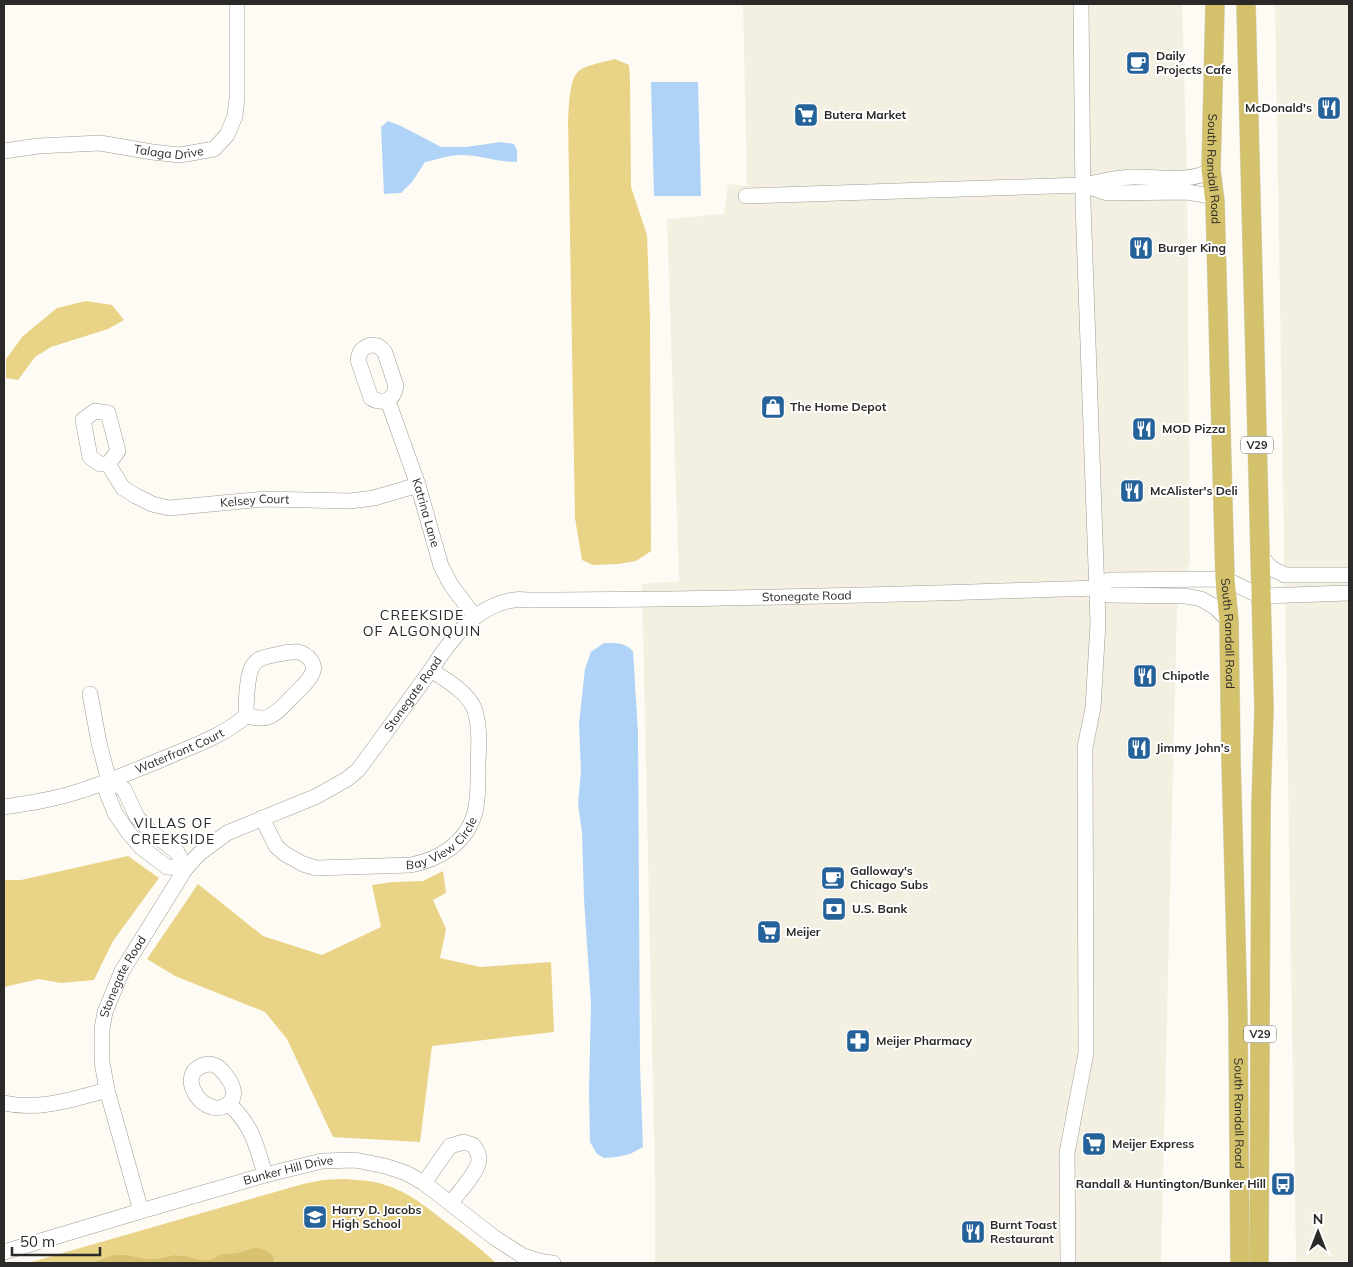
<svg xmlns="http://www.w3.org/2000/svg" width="1353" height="1267" font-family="Mulish,sans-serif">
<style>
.built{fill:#f4f0e1}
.green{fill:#e9d386}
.forest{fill:#d8c270}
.water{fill:#afd3f7}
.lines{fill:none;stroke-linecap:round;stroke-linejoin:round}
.minor-casing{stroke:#9d9c95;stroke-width:16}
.major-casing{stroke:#d9d9d8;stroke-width:20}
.minor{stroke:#fff;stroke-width:15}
.major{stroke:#d3c16b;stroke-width:19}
.labels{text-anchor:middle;stroke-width:4;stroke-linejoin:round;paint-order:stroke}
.shield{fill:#fff;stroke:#6b6a68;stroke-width:1}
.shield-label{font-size:11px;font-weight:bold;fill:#2b2a28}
.poi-label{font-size:12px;font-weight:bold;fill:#2b2a28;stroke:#fff;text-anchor:start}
.street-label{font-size:12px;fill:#2b2a28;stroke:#fff}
.neighbourhood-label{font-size:14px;letter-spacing:1px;fill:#2b2a28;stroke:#fff}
</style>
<rect width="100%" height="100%" fill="#fdfbf4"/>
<path class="built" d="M743 4H1182L1187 171 1190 560 1177 608 1161 1263H655V1182L642 584 679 581 667 219 724 214 728 184 747 186Z
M1275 4H1349V1261L1296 1262Z"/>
<path class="green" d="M615 59 629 65 630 80 631 187 647 235 650 318 651 551 636 561 618 564 593 565 582 560 575 518 568 120C569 108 569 82 577 73 583 65 605 62 615 59Z
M86 301 112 305 124 320 108 329 51 347 35 357 18 380 6 378V359L23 336 57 308Z
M128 856 159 878 113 941 94 980 61 983 39 979 4 987V880H21Z
M443 871 446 893 433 900 446 929 440 958 480 967 551 962 554 1032 432 1046 420 1142 333 1137 287 1039 265 1012 175 976 147 959 198 884 263 936 322 955 381 927 372 885 393 882 423 881Z
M344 1179C357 1180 370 1180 382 1184 408 1191 428 1208 448 1224 465 1236 481 1249 496 1263H275V1261L253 1248 236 1253 221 1254 210 1260H202L186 1256 173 1255 161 1258 145 1259 128 1255H113L93 1262 28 1263 303 1184 323 1180Z"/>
<path class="forest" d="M253 1248C265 1248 273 1251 275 1263H77L83 1262H93L113 1255H128L146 1259 161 1258 173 1255 186 1256 202 1260H210L221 1254 236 1253Z"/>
<path class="water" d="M651 82H698L701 196H654Z
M388 121 401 126 441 147H466L501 142 514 144 517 150V162C497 162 477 154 457 155 446 156 435 160 425 162L412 182 401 193 384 194 381 127Z
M604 643C616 643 624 642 633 651L638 733 640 1065 643 1147 630 1154 617 1157 604 1158 597 1154 590 1142 589 1091 591 1003 584 899 582 832 578 804 581 771 579 723 585 669 591 652Z"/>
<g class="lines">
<defs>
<g id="minor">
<path id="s1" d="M4 151 38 146 100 143 152 152 180 155 214 149 227 135 235 116 237 98V4"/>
<path d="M1084 185 1107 193 1187 192 1210 196 1215 202"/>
<path d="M746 196 1083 185C1099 182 1115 178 1132 177 1157 176 1190 184 1211 170"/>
<path d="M371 345C378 345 381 347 385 353L396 386C394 400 383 405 371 398L358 360C359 351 363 347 371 345Z"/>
<path id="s2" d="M388 401 418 485 441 566 451 585 475 617"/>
<path d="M95 411 108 413 118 451 108 464H100L90 457 83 420Z"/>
<path id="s3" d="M108 464 123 488 136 496 152 504 169 508 264 499 350 501 374 498 418 485"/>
<path d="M1259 554 1271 568 1285 575H1349"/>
<path d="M1096 588 1108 595 1185 596 1201 599 1215 607 1229 621"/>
<path d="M90 694 99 743 109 781 107 793 115 813 128 832 142 848 167 867 186 868 177 852 150 831 137 817 124 789 109 781"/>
<path id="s4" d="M4 807C30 803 57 799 83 790 111 781 138 769 165 758 193 746 223 736 246 716 251 717 256 718 261 718 273 719 284 705 292 697 298 690 308 683 312 674 317 665 308 654 298 652 292 651 266 656 260 659 257 660 254 664 252 667 247 677 246 704 246 716"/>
<path id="s5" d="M262 818 276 846 285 854 303 864 316 868 411 865C440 859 467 843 475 812 479 796 478 778 478 762 479 745 480 724 474 708 466 691 446 680 431 670"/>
<path d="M209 1064C211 1064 215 1065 216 1066 221 1068 224 1073 227 1077 234 1086 238 1099 225 1106 202 1118 171 1070 209 1064Z"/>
<path d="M4 1103C38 1111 74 1099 107 1090"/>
<path d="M229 1104C252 1125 257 1146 265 1175"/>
<path d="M424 1183 450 1146 464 1142 473 1145C476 1149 479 1154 479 1159 479 1171 458 1193 451 1203"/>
<path id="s6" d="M141 1211 107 1090 102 1062V1029L105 1012 122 971 186 868 200 853 227 833 317 796 347 779 358 770 367 758 431 670C450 640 476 605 514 600 519 599 524 600 530 600 718 600 907 594 1096 588L1109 580 1225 579 1260 596 1349 593"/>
<path id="s7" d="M4 1252 141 1211 265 1175 322 1161 355 1160 385 1166 406 1173 424 1183 495 1238 523 1256 543 1262 553 1263"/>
<path d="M1068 1263 1067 1153 1086 1053 1085 747 1093 708 1098 623 1083 203 1081 4"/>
</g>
<g id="major">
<path id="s8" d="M1215 4 1211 170 1215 202 1225 579 1229 621 1231 759 1238 1018 1240 1263"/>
<path d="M1246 4 1264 709 1261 804 1259 1263"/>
</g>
</defs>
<use href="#minor" class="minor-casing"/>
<use href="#major" class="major-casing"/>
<use href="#minor" class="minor"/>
<use href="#major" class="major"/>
</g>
<defs>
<symbol id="cafe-square" viewBox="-11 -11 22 22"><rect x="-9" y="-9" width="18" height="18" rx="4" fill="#246299" stroke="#fff"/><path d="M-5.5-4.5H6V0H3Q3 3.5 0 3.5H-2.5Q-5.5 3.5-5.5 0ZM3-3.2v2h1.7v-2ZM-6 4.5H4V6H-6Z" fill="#fff"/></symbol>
<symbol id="restaurant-square" viewBox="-11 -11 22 22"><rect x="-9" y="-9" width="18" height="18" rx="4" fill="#246299" stroke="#fff"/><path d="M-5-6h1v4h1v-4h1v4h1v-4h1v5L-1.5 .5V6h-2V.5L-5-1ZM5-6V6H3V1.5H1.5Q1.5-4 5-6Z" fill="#fff"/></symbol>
<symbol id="supermarket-square" viewBox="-11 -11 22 22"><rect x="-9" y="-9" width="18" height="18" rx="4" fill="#246299" stroke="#fff"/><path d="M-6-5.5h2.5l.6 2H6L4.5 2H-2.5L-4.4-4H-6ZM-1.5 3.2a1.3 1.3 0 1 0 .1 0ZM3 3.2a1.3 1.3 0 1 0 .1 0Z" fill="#fff"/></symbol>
<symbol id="shop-square" viewBox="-11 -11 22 22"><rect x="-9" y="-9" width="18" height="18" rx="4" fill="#246299" stroke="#fff"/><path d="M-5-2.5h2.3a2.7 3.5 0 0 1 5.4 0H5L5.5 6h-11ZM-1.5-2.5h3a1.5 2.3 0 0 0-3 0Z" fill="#fff"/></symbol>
<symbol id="bank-square" viewBox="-11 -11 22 22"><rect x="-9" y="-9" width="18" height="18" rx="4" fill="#246299" stroke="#fff"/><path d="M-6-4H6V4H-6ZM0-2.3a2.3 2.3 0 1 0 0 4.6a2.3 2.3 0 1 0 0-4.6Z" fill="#fff"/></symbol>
<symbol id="pharmacy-square" viewBox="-11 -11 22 22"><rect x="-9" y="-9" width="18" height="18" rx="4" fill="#246299" stroke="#fff"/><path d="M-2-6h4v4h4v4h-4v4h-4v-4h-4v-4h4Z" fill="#fff"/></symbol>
<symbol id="bus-square" viewBox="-11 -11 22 22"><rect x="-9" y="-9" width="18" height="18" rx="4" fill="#246299" stroke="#fff"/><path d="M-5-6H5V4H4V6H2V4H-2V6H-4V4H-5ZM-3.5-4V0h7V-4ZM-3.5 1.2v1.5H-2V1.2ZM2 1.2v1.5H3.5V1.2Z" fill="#fff"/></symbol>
<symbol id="school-square" viewBox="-11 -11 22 22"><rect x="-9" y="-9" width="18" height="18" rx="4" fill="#246299" stroke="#fff"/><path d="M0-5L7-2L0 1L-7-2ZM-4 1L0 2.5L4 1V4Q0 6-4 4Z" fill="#fff"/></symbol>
</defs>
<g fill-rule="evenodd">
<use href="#cafe-square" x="1124" y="49" width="28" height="28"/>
<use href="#restaurant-square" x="1315" y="94" width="28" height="28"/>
<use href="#supermarket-square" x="792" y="101" width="28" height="28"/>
<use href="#restaurant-square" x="1127" y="234" width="28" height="28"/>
<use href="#shop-square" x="759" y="393" width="28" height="28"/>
<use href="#restaurant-square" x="1130" y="415" width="28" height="28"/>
<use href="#restaurant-square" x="1118" y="477" width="28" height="28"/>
<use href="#restaurant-square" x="1131" y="662" width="28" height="28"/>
<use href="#restaurant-square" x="1125" y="734" width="28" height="28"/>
<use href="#cafe-square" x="819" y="864" width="28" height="28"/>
<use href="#bank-square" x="820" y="895" width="28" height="28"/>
<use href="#supermarket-square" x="755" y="918" width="28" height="28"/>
<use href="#pharmacy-square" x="844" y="1027" width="28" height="28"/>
<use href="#supermarket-square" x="1080" y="1130" width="28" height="28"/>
<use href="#bus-square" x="1269" y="1170" width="28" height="28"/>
<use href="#school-square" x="301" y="1203" width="28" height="28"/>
<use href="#restaurant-square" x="959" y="1218" width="28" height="28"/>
</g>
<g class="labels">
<g class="shield">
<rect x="1241" y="436.5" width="32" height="17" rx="4"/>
<rect x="1244" y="1025.5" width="32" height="17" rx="4"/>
</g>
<g class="shield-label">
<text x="1257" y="449">V29</text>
<text x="1260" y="1038">V29</text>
</g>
<g class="poi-label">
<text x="1156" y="60">Daily<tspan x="1156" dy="14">Projects Cafe</tspan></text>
<text x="1312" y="112" text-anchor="end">McDonald's</text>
<text x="824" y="119">Butera Market</text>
<text x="1158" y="252">Burger King</text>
<text x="790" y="411">The Home Depot</text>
<text x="1162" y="433">MOD Pizza</text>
<text x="1150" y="495">McAlister's Deli</text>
<text x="1162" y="680">Chipotle</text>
<text x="1156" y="752">Jimmy John's</text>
<text x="850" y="875">Galloway's<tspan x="850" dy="14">Chicago Subs</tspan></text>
<text x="852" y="913">U.S. Bank</text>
<text x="786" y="936">Meijer</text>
<text x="876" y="1045">Meijer Pharmacy</text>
<text x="1112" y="1148">Meijer Express</text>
<text x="1266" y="1188" text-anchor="end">Randall &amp; Huntington/Bunker Hill</text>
<text x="332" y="1214">Harry D. Jacobs<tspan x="332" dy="14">High School</tspan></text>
<text x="990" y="1229">Burnt Toast<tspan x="990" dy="14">Restaurant</tspan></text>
</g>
<g class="street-label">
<text dy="4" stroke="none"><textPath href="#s1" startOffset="166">Talaga Drive</textPath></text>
<text dy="4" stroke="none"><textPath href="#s8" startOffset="165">South Randall Road</textPath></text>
<text dy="4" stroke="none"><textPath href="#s3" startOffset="165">Kelsey Court</textPath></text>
<text dy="4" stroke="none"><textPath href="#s2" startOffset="118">Katrina Lane</textPath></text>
<text dy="4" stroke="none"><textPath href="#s6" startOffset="1099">Stonegate Road</textPath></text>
<text dy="4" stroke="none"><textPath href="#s8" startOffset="630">South Randall Road</textPath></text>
<text dy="4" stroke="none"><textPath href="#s6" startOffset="664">Stonegate Road</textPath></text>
<text dy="4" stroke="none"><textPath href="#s4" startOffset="185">Waterfront Court</textPath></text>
<text dy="4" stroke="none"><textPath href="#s5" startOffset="211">Bay View Circle</textPath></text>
<text dy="4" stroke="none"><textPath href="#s6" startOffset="244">Stonegate Road</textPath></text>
<text dy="4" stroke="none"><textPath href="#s8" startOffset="1110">South Randall Road</textPath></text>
<text dy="4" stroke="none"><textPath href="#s7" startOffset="296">Bunker Hill Drive</textPath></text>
</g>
<g class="neighbourhood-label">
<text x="422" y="620">CREEKSIDE<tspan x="422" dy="16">OF ALGONQUIN</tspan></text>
<text x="173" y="828">VILLAS OF<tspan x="173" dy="16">CREEKSIDE</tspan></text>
</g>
</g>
<rect width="1353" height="1267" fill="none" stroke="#2b2a28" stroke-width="10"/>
<g transform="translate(1318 1232)" stroke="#ffffff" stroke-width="4" paint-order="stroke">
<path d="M0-4L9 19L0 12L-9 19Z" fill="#2b2a28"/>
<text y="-8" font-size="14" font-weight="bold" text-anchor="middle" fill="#2b2a28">N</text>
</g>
<path d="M12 1247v8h88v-8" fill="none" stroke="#2b2a28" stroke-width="2.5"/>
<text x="20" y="1247" font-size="15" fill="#2b2a28" stroke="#ffffff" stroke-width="4" paint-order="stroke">50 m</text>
</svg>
